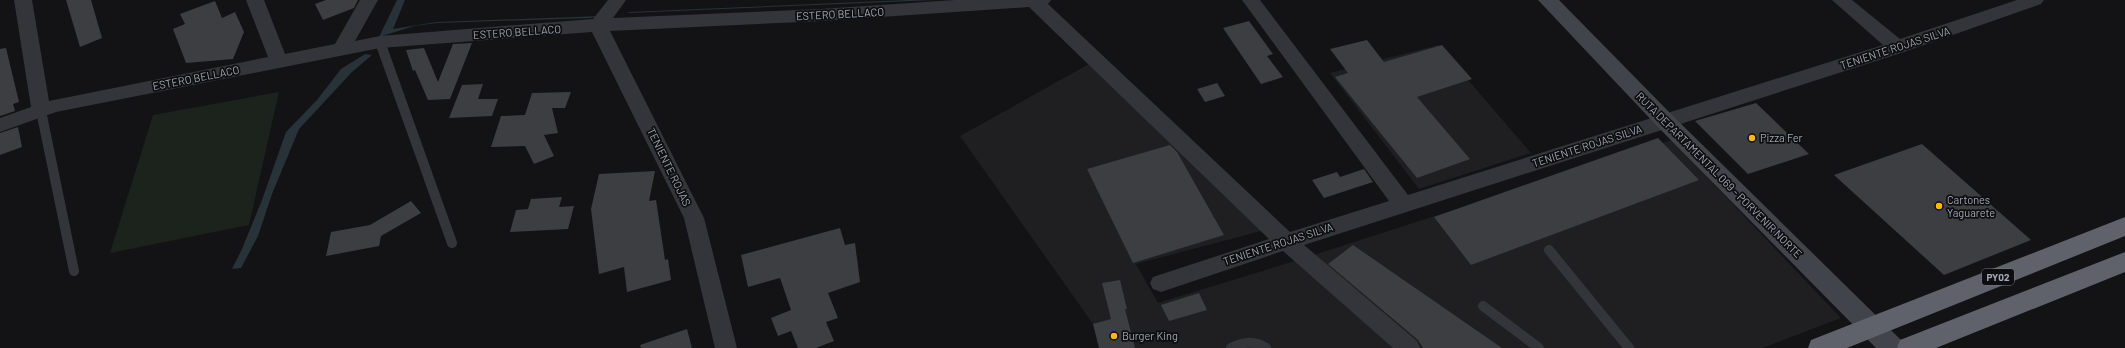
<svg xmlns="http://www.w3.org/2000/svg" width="2125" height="348" font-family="Barlow,sans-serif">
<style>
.built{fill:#1f1f22}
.green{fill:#1b231c}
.water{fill:#283239}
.building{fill:#3c3e42}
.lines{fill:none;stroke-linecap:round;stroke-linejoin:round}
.lane{stroke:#34353a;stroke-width:10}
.street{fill:#34353a;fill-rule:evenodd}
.secondary{fill:#41444a;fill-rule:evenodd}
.highway{fill:#5f626b;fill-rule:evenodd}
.poi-dot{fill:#ffb621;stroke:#0e0e10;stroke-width:1.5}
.labels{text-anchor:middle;stroke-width:3.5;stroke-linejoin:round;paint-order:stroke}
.shield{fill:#0e0e10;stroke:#767a84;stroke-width:1}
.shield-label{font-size:10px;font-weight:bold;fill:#a3a9b6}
.street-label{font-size:11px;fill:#a3a9b6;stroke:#0e0e10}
.poi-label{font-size:11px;fill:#a3a9b6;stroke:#0e0e10;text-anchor:start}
</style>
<rect width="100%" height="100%" fill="#131315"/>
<path class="built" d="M1438 45 1531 153 1419 189 1330 73Z
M1089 64 1265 230 1136 264 1158 303 1298 260 1672 140 1841 318 1762 348H1103L1093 324 960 136Z"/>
<path class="green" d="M279 92 249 225 110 253 153 115Z"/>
<path class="water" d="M397 0H405L393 29 437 22 602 16 590 18 437 23 414 26 379 37Z
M906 0H935L628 13 629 12Z
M365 54 372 55 352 72 299 129 272 194 258 236 241 268 232 269 242 249 262 200 286 132 317 100 341 69Z"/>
<path class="building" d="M66 0H91L102 38 80 47Z
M326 0H358L354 8 323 20 315 4Z
M215 1 222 18 235 12 244 32 233 59 186 63 173 29 185 24 180 14Z
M1249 21 1273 54 1267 56 1283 77 1261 84 1223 28Z
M1367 40 1384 62 1442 45 1472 79 1417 97 1470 159 1417 178 1335 77 1348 73 1330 49Z
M472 43 450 99 428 100 415 70 413 71 406 50 424 48 438 82 453 44Z
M6 48 19 102 13 104 15 111 0 116V49Z
M1217 83 1225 96 1205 102 1197 89Z
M483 84 478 99H498L492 116 449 118 462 85Z
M571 92 565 108H552L558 133 544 135 554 156 534 164 525 146 491 147 501 116 525 115 532 93Z
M1756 103 1809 154 1748 174 1695 121Z
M18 127 22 147 0 155V133Z
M1658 138 1699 180 1471 265 1434 217Z
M1922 144 2031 240 1944 275 1834 175Z
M1170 145 1177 152 1224 235 1133 263 1087 169Z
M1364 169 1373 182 1324 198 1312 180 1337 172 1340 177Z
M655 171 649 201 656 200 665 260 668 259 671 280 627 292 624 267 599 274 591 209 599 174Z
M562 197 559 207 574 206 568 229 510 232 516 210 528 209 531 199Z
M411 201 421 213 381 236 379 246 326 256 331 232 370 225Z
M840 228 845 245 855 243 860 282 828 293 838 318 826 322 834 341 816 348H798L791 331 778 336 771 318 791 310 780 278 748 287 741 255Z
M1353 245 1502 348H1423L1418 340 1328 264Z
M1120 280 1127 309H1125L1135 348H1099L1093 324 1111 319 1102 283Z
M1199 293 1207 310 1169 321 1161 305Z
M687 329 692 348H641L640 345Z"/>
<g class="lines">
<path class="lane" d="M380 42 452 243
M41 111 74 271
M1549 250 1629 348
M1483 306 1539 348
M1231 348C1244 342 1254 340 1266 348"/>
<path class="street" d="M14 0H32L49 101 268 57 246 0H264L285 54 335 44 360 0H378L355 41 380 36 593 19 608 0H626L613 18 821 9 955 0H1051L1048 4 1290 232 1389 201 1242 0H1260L1408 195 1883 45 1832 0H1852L1900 39 2017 0H2044L2041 4 1904 52 1304 245 1417 341 1420 348H1393L1283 251 1161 292 1153 289 1150 283 1153 277 1269 239 1029 7 821 21 610 31 704 218 737 348H715L684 218 592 32 380 48 56 112 0 132V118L31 107Z"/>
<path class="secondary" d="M1538 0H1559L1672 115 1901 340 1904 348H1876L1658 127Z"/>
<path class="highway" d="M2125 217V236L1847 348H1808L1811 340Z
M2125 252V272L1936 348H1897L1900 340Z"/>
</g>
<g class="poi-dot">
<circle cx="1752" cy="138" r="4"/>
<circle cx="1939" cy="206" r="4"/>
<circle cx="1114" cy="336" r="4"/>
</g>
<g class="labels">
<rect class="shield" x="1982" y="269" width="32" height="16" rx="3"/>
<g class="shield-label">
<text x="1998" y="281">PY02</text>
</g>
<g class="street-label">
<text transform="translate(840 14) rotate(-3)" y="4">ESTERO BELLACO</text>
<text transform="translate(517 32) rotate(-4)" y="4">ESTERO BELLACO</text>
<text transform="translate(1895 48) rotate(-18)" y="4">TENIENTE ROJAS SILVA</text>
<text transform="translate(196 78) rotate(-11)" y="4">ESTERO BELLACO</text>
<text transform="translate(1587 146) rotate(-18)" y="4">TENIENTE ROJAS SILVA</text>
<text transform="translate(669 167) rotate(64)" y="4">TENIENTE ROJAS</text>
<text transform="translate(1719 175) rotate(45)" y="4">RUTA DEPARTAMENTAL 069 - PORVENIR NORTE</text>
<text transform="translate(1278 244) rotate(-18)" y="4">TENIENTE ROJAS SILVA</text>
</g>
<g class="poi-label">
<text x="1760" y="142">Pizza Fer</text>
<text x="1947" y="204">Cartones<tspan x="1947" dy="13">Yaguarete</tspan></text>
<text x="1122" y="340">Burger King</text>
</g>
</g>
</svg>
